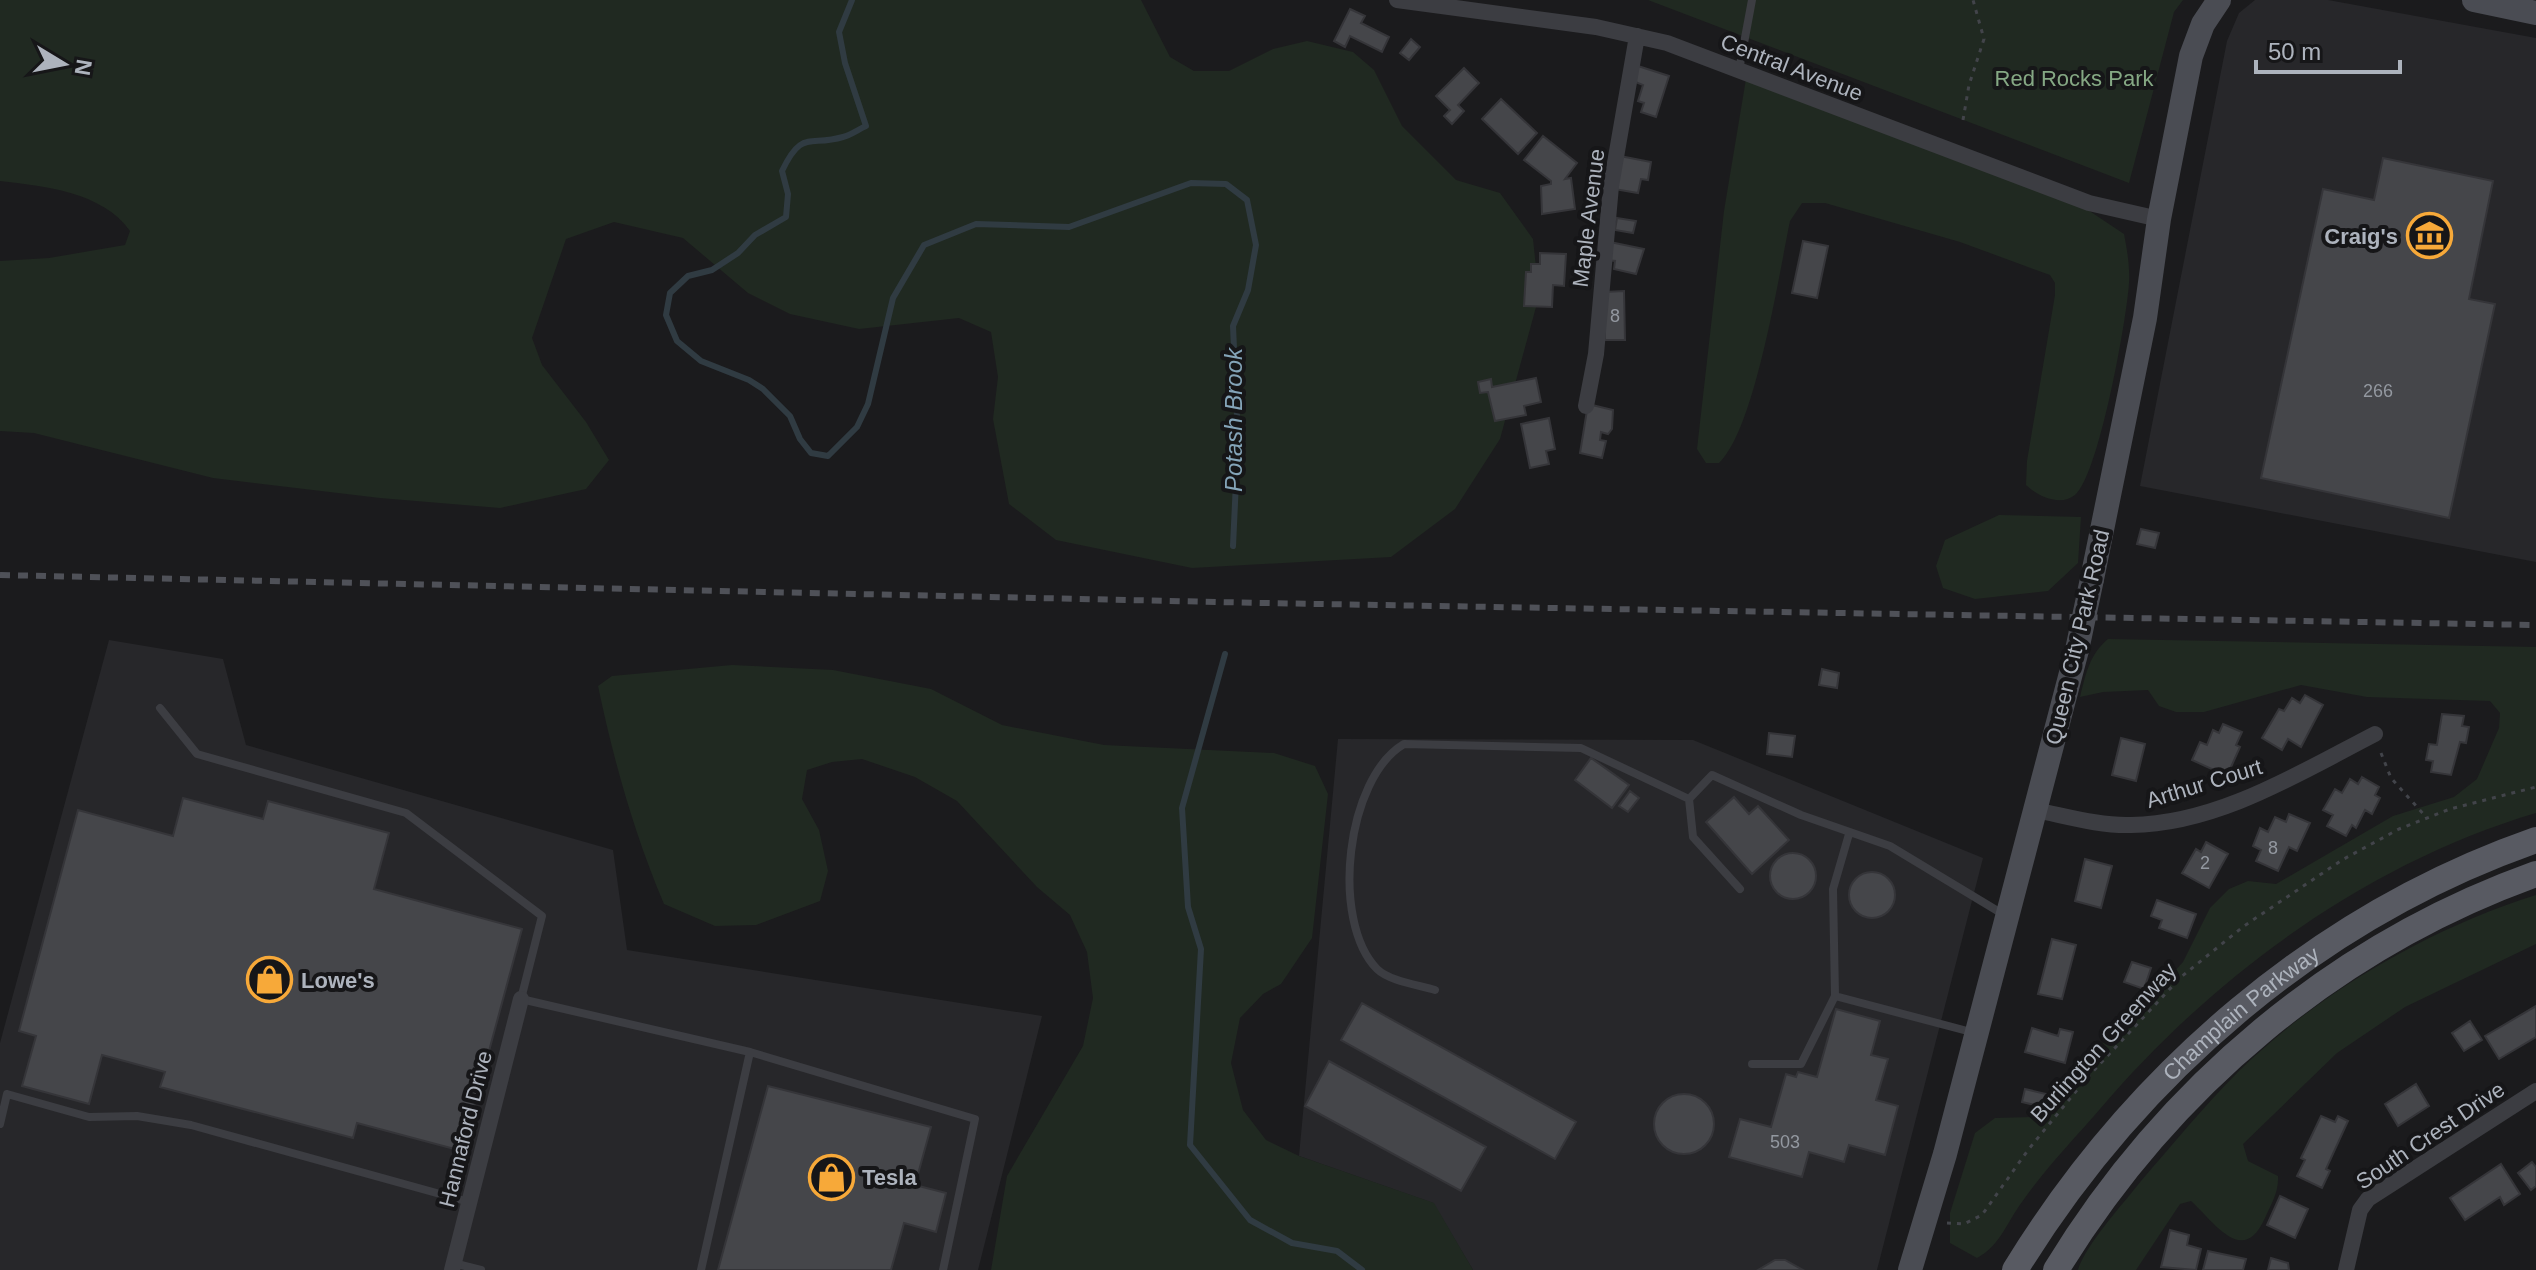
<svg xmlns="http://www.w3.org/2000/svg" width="2536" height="1270" font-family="Arial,sans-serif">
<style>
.built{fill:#27272a}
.green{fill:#202921}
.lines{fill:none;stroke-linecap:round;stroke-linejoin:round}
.stream{stroke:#303b42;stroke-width:6}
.building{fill:#45464a;stroke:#353539;stroke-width:2}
.path{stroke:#42444a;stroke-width:3;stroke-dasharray:4 6;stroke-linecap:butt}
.lane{stroke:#3c3d42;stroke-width:8}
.street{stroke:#3c3d42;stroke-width:16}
.secondary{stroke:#4a4c53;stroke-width:24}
.primary{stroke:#585a62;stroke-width:26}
.rail{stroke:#4f5158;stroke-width:6;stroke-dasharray:10 8;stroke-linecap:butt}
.secondary-bridge{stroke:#4a4c53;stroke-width:24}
.labels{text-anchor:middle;stroke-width:8;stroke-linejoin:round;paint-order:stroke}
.number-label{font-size:18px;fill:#9398a0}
.street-label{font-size:22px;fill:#adb3bd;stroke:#161618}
.park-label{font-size:22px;fill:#85a884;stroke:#161618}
.poi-label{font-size:22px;font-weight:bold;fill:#adb3bd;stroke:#161618;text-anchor:start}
.water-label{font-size:24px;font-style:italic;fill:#84a4b8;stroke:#161618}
</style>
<rect width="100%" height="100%" fill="#1b1b1d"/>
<path class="built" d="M2255 0H2328L2536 38V562L2140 486 2227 41 2239 13Z
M109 640 223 659 246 745 613 850 627 950 1042 1016 978 1270H0V1043Z
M1338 739 1693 740 1983 858 1877 1270H1473L1433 1203 1299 1156Z"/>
<path class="green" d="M0 0H1141L1170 57 1194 71H1229L1273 49 1307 41 1353 52 1374 70 1402 126 1456 180 1500 193 1533 239 1539 296 1500 439 1455 509 1391 557 1192 568 1056 540 1009 504 993 419 998 377 991 332 959 318 859 329 790 314 748 293 683 238 614 222 566 239 532 338 542 365 586 422 609 460 586 489 500 508 380 498 213 478 34 433 0 431V261L49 258 125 245 130 231C103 192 44 186 0 181Z
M1648 0H2183L2174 12 2129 183Z
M1746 79 2088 210 2124 234C2127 249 2130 267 2129 283 2127 318 2099 475 2075 495 2060 507 2037 496 2026 485L2027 461 2055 295V283L2050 275 1960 242 1825 203H1802L1790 221C1779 274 1755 430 1719 463H1706L1697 449 1724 211Z
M1999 515 2081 517 2078 563 2048 591 1975 599 1943 588 1936 566 1945 540Z
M2108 639 2536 647V813C2367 863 2213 976 2100 1109 2074 1139 2045 1169 2022 1202 2007 1222 2000 1246 1977 1258L1950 1243V1213L1975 1133 1995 1118 2033 1117 2048 1111 2098 1047 2132 1018 2183 962 2210 908 2229 889 2248 881 2276 884 2393 816 2454 797 2477 779 2499 728 2500 713 2490 701 2367 697 2301 685 2204 712H2176L2159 706 2148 690 2103 692 2080 697C2086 674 2089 655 2108 639Z
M732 665 833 670 931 689 1002 725 1104 745 1274 753 1315 766 1328 794 1312 938 1281 984 1263 994 1240 1018 1231 1063 1243 1110 1266 1140 1299 1156 1434 1203 1473 1270H991L1007 1176 1083 1046 1093 998 1087 952 1070 915 1037 887 957 801 915 777 862 759 832 762 807 770 802 799 819 830 828 871 820 901 756 925 715 926 664 904C634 833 614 762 598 686L612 676Z
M2536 895V944L2405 1007 2337 1053 2243 1144 2248 1161 2278 1176C2279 1192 2271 1204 2265 1218 2243 1267 2215 1223 2191 1201L2180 1204 2136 1270H2078C2085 1245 2124 1203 2141 1181 2173 1144 2204 1106 2239 1071 2320 992 2428 929 2536 895Z"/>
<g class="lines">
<path class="stream" d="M852 0 839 32 845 63 866 126C859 129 851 135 843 137 809 147 802 129 782 171L788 194 786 217 755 235 738 253 712 270 688 276 670 293 666 315 677 341 701 361 749 380 763 389 790 416 800 439 811 453 828 456 857 427 868 404 893 298 924 245 976 224 1069 227 1191 183 1226 184 1247 200 1256 245 1248 290 1233 326 1238 439 1233 546
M1225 654 1182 808 1188 907 1201 949 1190 1145 1250 1220 1292 1243 1337 1251 1362 1270"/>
</g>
<path class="building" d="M1350 9 1365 16 1361 23 1389 37 1382 52 1350 36 1345 47 1334 41Z
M1411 39 1420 47 1409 60 1400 53Z
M1638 66 1669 76 1656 117 1641 112 1644 103 1638 101 1643 85 1633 81Z
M1464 68 1479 83 1458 105 1464 111 1452 124 1444 116 1450 110 1436 96Z
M1501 99 1537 133 1518 154 1482 119Z
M1543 136 1577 163 1565 179 1571 178 1575 209 1542 214 1541 186 1551 184V181L1524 160Z
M1620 156 1651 162 1648 180 1641 179 1638 193 1614 189Z
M2383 158 2493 181 2469 299 2495 304 2449 518 2261 478 2323 189 2374 200Z
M1617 218 1636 221 1633 233 1615 230Z
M1803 241 1828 246 1817 298 1792 293Z
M1610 242 1644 249 1636 274 1614 269 1615 261 1606 260Z
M1540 253 1566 254 1564 286 1553 285 1552 307 1524 306 1526 272H1531V264H1540Z
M1624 291 1625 340H1605L1604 292Z
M1536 378 1541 402 1524 406 1526 415 1495 421 1488 392 1480 393 1478 382 1491 379 1492 387Z
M1588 404 1613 410 1612 429 1608 434 1601 432 1600 440 1606 441 1602 458 1580 453Z
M1549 418 1555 449 1546 451 1549 464 1530 468 1521 424Z
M2141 529 2159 533 2155 548 2137 544Z
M1822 669 1839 673 1837 688 1819 685Z
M2305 695 2323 705 2301 747 2288 739 2282 750 2262 738 2279 709 2284 711 2292 698 2300 703Z
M2442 714 2464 716 2462 726 2469 727 2466 743 2460 742 2451 775 2431 772 2433 761 2426 760 2429 744 2437 745Z
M2223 724 2242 732 2236 745 2240 747 2227 776 2192 760 2200 742 2207 745 2213 730 2219 733Z
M1769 733 1795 736 1792 757 1767 754Z
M2121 738 2145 744 2136 781 2112 775Z
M1591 758 1629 785 1612 808 1575 780Z
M2362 777 2379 787 2375 795 2380 798 2372 814 2365 810 2356 828 2352 825 2346 836 2327 826 2333 815 2323 810 2335 789 2342 793 2350 779 2358 784Z
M1630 791 1639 798 1628 812 1619 806Z
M1734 797 1749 814 1758 806 1789 840 1752 874 1706 822Z
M183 798 263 819 268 801 389 833 374 889 522 929 462 1151 357 1123 353 1138 160 1087 165 1072 102 1055 89 1104 22 1086 36 1036 19 1031 78 810 173 836Z
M2289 814 2310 823 2297 851 2289 847 2278 871 2256 861 2261 850 2253 846 2260 828 2268 832 2275 817 2286 822Z
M2206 842 2228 854 2209 888 2182 873 2196 849 2201 852Z
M1770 876a23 23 0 1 1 46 0a23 23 0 1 1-46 0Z
M2085 859 2112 866 2101 908 2075 901Z
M1849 895a23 23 0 1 1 46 0a23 23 0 1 1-46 0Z
M2157 900 2196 914 2187 938 2159 928 2162 920 2151 916Z
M2052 939 2076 945 2062 999 2038 994Z
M2132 962 2151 968 2144 989 2124 982Z
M1362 1003 1576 1122 1555 1159 1341 1040Z
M2536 1006V1037L2499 1059 2485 1036Z
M1836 1009 1880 1021 1871 1055 1888 1059 1876 1100 1898 1106 1885 1155 1849 1145 1844 1162 1809 1152 1802 1177 1729 1157 1740 1119 1771 1127 1786 1074 1796 1077 1798 1072 1817 1077Z
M2470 1021 2482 1040 2464 1051 2452 1033Z
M2032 1028 2058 1036 2060 1029 2073 1032 2065 1063 2025 1052Z
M1329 1061 1486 1147 1461 1191 1305 1106Z
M2416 1084 2429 1106 2398 1126 2385 1104Z
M768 1086 931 1127 915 1185 946 1193 936 1232 904 1223 891 1270H718Z
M2025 1089 2046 1094 2043 1107 2022 1102Z
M1654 1124a30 30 0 1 1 60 0a30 30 0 1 1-60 0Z
M2321 1116 2335 1122 2338 1116 2348 1121 2326 1169 2330 1171 2322 1188 2297 1176 2305 1160 2301 1158Z
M2532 1162 2536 1167V1186L2531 1190 2518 1173Z
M2501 1164 2520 1194 2504 1205 2500 1197 2465 1220 2450 1198Z
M2280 1196 2308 1209 2295 1238 2267 1225Z
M2170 1230 2189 1235 2187 1245 2201 1249 2196 1270 2161 1267Z
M2208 1251 2246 1259 2243 1270H2203Z
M2271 1258 2288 1263 2289 1270H2268Z
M1775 1260H1785L1803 1270H1758Z"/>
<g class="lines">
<path class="path" d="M1963 120 1969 85 1984 39 1973 0
M2381 753 2391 778 2426 817
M1947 1223 1964 1224 1982 1215 2028 1150 2086 1079 2181 977 2244 926 2342 860 2399 829 2450 809 2536 787"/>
<path class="lane" d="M1739 70 1752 0
M160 708 197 754 406 813 542 916 521 999 750 1052 701 1270
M1689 799 1693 837 1740 889
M1849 834 1833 889 1835 996 1975 1033
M1435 990C1419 985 1389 981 1377 969 1330 921 1346 778 1404 744L1581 748 1689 799 1712 775 1801 815 1890 846 2006 916
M750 1052 975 1119 943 1270
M1752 1064H1801L1835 996
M0 1124 7 1094 89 1117 137 1116 191 1125 469 1202
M453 1263 481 1270"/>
<path class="street" d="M1397 0 1596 27 1667 43 2089 203 2159 219
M1586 406 1596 354 1611 186 1637 36
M2035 810C2066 816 2099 826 2131 825 2218 824 2301 772 2375 734
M452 1270 521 999
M2346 1270 2360 1210 2368 1199 2536 1091"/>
<path class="secondary" d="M2474 0 2536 13
M2092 579 2145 318 2159 219 2191 56 2203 24 2219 0
M1910 1270 1945 1154 2077 650"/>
<g class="primary">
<path id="s1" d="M2015 1270C2135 1074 2318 916 2536 840"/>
<path d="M2056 1270C2167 1088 2335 946 2536 874"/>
</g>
<path class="rail" d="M0 575 1263 603 2536 625"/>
<path class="secondary-bridge" d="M2077 650 2092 579"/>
</g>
<defs>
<symbol id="museum-ring" viewBox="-11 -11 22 22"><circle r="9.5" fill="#161618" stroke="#f7a939" stroke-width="1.5"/><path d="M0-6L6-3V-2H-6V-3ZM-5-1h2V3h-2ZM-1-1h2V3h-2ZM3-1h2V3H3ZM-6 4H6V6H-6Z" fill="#f7a939"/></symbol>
<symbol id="shop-ring" viewBox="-11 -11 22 22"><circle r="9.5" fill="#161618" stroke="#f7a939" stroke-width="1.5"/><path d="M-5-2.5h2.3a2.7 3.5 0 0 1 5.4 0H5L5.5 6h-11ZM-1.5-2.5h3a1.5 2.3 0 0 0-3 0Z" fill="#f7a939"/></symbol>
</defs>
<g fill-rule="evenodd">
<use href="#museum-ring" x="2404" y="210" width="51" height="51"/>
<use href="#shop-ring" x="244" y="954" width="51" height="51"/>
<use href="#shop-ring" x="806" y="1152" width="51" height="51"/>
</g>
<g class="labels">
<g class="number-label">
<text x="1615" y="322">8</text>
<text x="2378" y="397">266</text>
<text x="2273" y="854">8</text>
<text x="2205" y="869">2</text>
<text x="1785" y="1148">503</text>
</g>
<g class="street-label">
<text transform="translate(1792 67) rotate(21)" y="8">Central Avenue</text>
<text transform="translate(1588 218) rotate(-83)" y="8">Maple Avenue</text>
<text transform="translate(2077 637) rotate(-77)" y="8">Queen City Park Road</text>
<text transform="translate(2204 783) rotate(-17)" y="8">Arthur Court</text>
<text dy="8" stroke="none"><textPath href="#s1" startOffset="344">Champlain Parkway</textPath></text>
<text transform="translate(2103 1042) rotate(-48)" y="8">Burlington Greenway</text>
<text transform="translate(465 1129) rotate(-76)" y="8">Hannaford Drive</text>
<text transform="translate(2430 1135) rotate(-34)" y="8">South Crest Drive</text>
</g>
<g class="park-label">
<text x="2074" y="86">Red Rocks Park</text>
</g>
<g class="poi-label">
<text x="2398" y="244" text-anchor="end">Craig's</text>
<text x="301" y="988">Lowe's</text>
<text x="862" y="1185">Tesla</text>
</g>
<g class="water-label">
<text transform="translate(1234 420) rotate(-90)" y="8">Potash Brook</text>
</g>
</g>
<g transform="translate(64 64) rotate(100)" stroke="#161618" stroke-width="6" paint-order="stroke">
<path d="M0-6L14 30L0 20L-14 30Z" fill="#adb3bd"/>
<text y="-12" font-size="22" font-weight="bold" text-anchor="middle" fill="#adb3bd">N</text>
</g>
<path d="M2256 60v12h144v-12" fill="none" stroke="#adb3bd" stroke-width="4"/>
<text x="2268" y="60" font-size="24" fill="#adb3bd" stroke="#161618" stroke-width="6" paint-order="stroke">50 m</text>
</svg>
